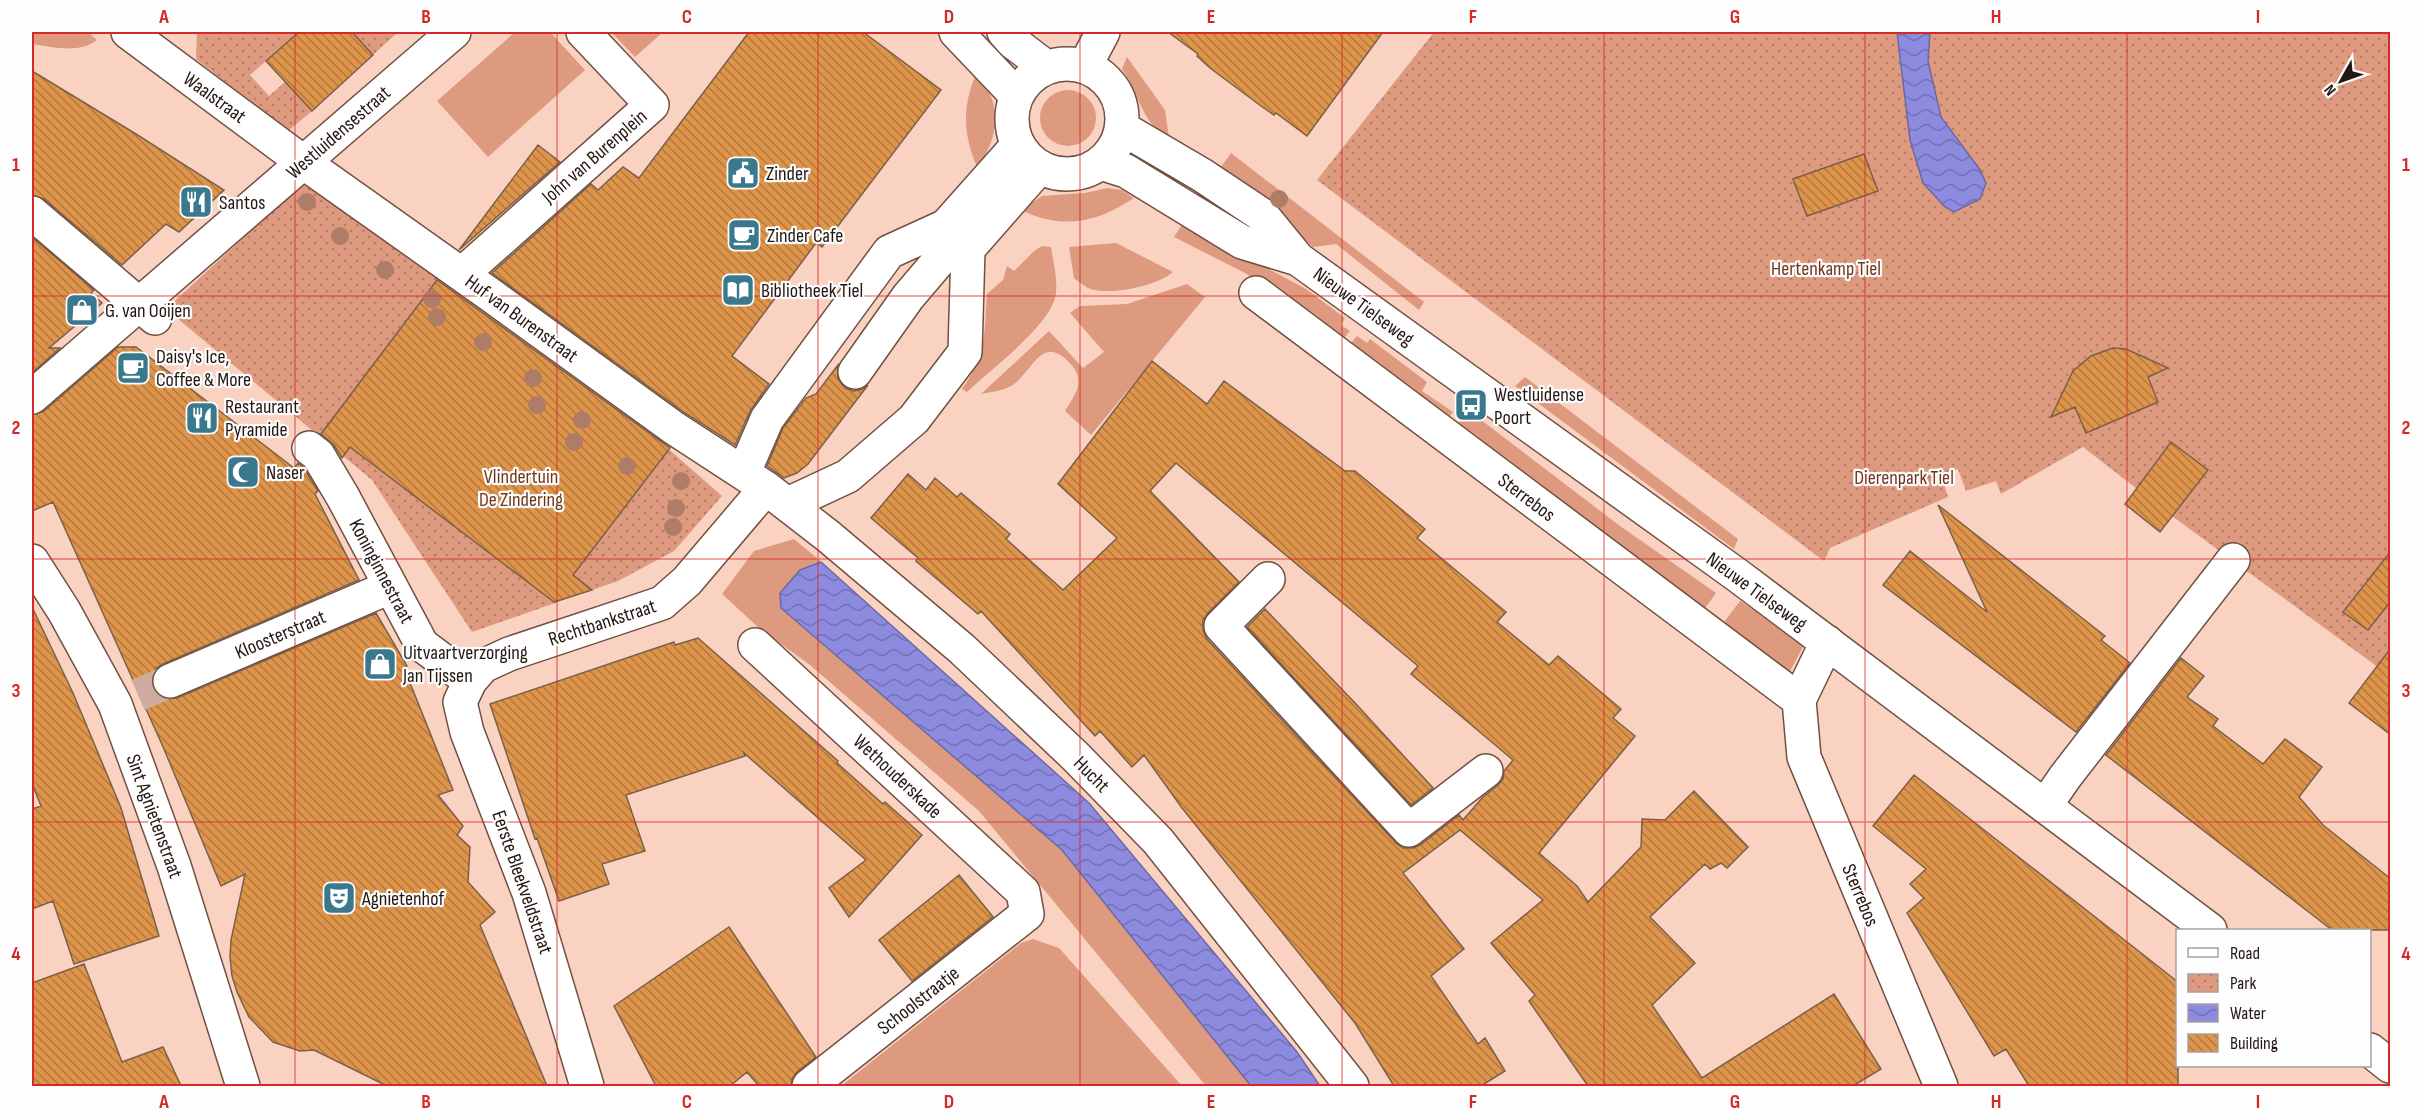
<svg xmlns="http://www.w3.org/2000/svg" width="2422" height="1118" font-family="'Sofia Sans Condensed',sans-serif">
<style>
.grass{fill:#dd9a7f}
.park{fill:url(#park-dots)}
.water{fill:url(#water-waves);stroke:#6d68a2;stroke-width:1.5}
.building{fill:url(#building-back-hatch);stroke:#7b6048;stroke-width:1.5;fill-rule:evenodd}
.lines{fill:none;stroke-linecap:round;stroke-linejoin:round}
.minor-tunnel{stroke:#cfac9f;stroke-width:33;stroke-dasharray:33 16;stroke-linecap:butt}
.minor-casing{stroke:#715042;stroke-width:36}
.major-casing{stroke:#715042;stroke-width:36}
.minor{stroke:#fff;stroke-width:33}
.major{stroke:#fff;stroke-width:33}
.tree{fill:#af7c67}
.grid{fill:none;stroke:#d62828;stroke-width:1.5;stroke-opacity:0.55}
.labels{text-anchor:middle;stroke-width:4.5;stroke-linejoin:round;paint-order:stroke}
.street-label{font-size:20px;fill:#241611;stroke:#fdfdfd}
.poi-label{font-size:20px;fill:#241611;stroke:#fdfdfd;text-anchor:start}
.park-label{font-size:20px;fill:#72361c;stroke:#fdfdfd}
.neatline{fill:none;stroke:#d62828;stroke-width:2}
.grid-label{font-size:20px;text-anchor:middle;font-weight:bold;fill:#d62828}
</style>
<defs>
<pattern id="park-dots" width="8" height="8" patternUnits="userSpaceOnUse" patternTransform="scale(1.5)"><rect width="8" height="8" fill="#dd9a7f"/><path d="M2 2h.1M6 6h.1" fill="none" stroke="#b37d67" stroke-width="1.8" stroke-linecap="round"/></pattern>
<pattern id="water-waves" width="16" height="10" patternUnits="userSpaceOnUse" patternTransform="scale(1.5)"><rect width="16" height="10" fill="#8c8be0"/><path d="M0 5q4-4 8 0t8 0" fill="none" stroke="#7271b4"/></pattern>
<pattern id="building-back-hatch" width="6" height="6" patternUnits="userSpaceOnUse" patternTransform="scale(1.5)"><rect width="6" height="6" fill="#de954b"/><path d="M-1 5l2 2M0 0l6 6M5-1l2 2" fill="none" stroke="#b4793d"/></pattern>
</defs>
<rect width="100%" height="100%" fill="#fad2c2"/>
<path class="grass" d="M32 32H88L97 40C79 54 53 47 32 44Z
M515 32H550L585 70 488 157 437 101Z
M611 32H663L635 57Z
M1127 57 1165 110 1169 137C1143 127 1138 91 1122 69Z
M976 74C1003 101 1000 138 977 167 963 134 962 107 976 74Z
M1040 118a28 28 0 1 1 56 0a28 28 0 1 1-56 0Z
M1231 153 1424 302 1419 310 1336 244 1313 247 1283 220 1218 171Z
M1107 188 1122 190 1134 198C1097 223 1062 230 1021 210L1042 196 1085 193Z
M1183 223 1306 289 1345 318 1341 325 1350 331 1339 344 1247 274 1174 237Z
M1116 243 1173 272C1157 286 1116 294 1095 290 1087 289 1080 283 1074 278L1069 247Z
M1042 246 1051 247C1053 262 1059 283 1055 298 1047 328 991 369 967 392L962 389C987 353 984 335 987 294L1003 280 1007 266 1014 271 1034 251Z
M1187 284 1205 297 1091 435 1065 411C1073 397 1085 384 1074 368 1041 326 1032 377 1009 387 1001 391 990 392 981 394L1049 331 1083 368 1104 352 1070 313 1080 306 1127 304Z
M1357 336 1367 343 1370 339 1427 382 1422 391 1453 412 1445 422 1346 349Z
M1525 377 1738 539 1734 549 1515 386Z
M1468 410 1620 526 1716 593 1701 614 1455 428Z
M794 539 823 563 800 570 781 592V608L1062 850 1251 1086H1206L979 811 810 665 759 628 722 594 754 551Z
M1740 601 1805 643 1788 675 1721 626Z
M1033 939 1059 948 1182 1086H841L1021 943Z"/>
<path class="park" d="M197 32H299L250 75 269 96 285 82 312 111 288 131 196 59Z
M352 32H398L373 55Z
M1434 32H2390V676L2172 516 2083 447 2001 494 1996 481 1966 491 1958 469 1941 474 1948 497 1830 548 1824 561 1317 180Z
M306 180 657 439 722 496 674 551 618 581 472 632 372 480 166 309Z"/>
<path class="water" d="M1897 32H1930L1928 61 1941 117 1980 170 1986 183 1980 199 1954 212 1945 207 1923 183 1910 140Z
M821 562 1089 803 1297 1052 1320 1086H1251L1062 850 781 608 780 593 800 570Z"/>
<path class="building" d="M299 32H352L373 55 312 111 266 61Z
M749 32H863L941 90 822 247 816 243 732 356 769 384 750 411 735 445 685 413 492 273 591 184 598 190 623 167 639 178Z
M1168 32H1383L1307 136 1276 113 1274 115 1261 106 1210 68 1197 56 1198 54Z
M32 71 136 134 224 190 179 232 166 224 122 265 44 199 32 195Z
M538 145 560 162 459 250Z
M1864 154 1878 191 1807 216 1793 179Z
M32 237 94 290 91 293 102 303 49 348H60L32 373Z
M437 280 670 448 573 575 592 590 554 602 350 447 342 458 334 445 321 434Z
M118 347H136L294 468 298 463 304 468 318 491 315 494 359 580 163 664 155 669 152 678 153 689 158 696 167 699 177 698 376 613 407 666 404 668 453 790 438 795 463 826 457 835 470 847 468 882 495 912 480 925 547 1086H387L314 1050 300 1051 273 1042 249 1017 237 992 232 976 230 957 231 940 245 874 221 886 164 749 53 502 32 511V415L44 411Z
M2113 348 2126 349 2168 368 2148 377 2158 402 2086 433 2075 407 2051 417 2073 371 2091 356Z
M1152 361 1207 404 1224 381 1345 471H1355L1425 529 1417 538 1506 612 1497 622 1549 665 1558 656 1621 709 1613 718 1635 736 1539 853 1577 886 1588 902 1641 847 1642 819 1665 820 1694 791 1748 847 1727 868 1721 863 1710 869 1705 864 1650 917 1695 963 1652 1005 1702 1078 1834 994 1881 1069 1853 1086H1588L1529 1001 1535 995 1491 943 1543 900 1460 830 1403 873 1464 949 1431 976 1478 1044 1485 1038 1505 1071 1481 1086H1394L1355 1023 1182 808 1144 755 1132 767 1100 731 1095 736 981 611 978 614 916 561 918 558 871 518 908 474 926 490 935 478 957 497 961 493 1010 534 1006 539 1063 590 1117 538 1058 484ZM1176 463 1418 666 1411 674 1513 760 1504 771 1503 779 1498 785 1482 798 1463 820 1459 815 1420 845 1413 848H1403L1396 843 1207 639 1203 630V620L1208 613 1239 582 1150 491Z
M838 365V379L845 388 854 391 862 389 868 385 808 464 797 473 784 478 767 466 783 428 806 398 816 394Z
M2171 442 2208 470 2160 532 2125 504Z
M1938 505 2105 636 2101 640 2130 663 2076 732 1883 585 1910 551 1987 612Z
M2391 551V601L2368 630 2343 612Z
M32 607 73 693 121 808 159 936 74 964 53 901 32 909V809L41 806 32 783Z
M1265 609 1356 704 1433 788 1411 805 1247 627Z
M698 638 838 761 837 763 883 804 885 802 922 835 849 917 829 888 866 860 744 753 745 756 626 795 645 851 602 864 609 884 559 901 537 838 535 839 490 704 674 642 675 645Z
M2391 648V735L2349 703Z
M2181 658 2204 676 2187 697 2218 719 2213 726 2263 764 2285 739 2322 767 2299 797 2323 825 2391 879V930H2332L2106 755Z
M1914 775 2178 982V1086H2029L2006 1049 1994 1056 1907 913 1924 898 1910 884 1926 869 1873 826Z
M959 875 993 917 912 981 879 940Z
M729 927 816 1057 797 1072 792 1079 791 1086H759L747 1072 730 1086H656L614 1006Z
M84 964 122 1062 163 1047 181 1086H32V983Z"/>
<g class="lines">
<path class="minor-tunnel" d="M138 695 170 681"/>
<defs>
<path id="minor" d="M128 32 303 162 492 296 674 428 766 488 828 536 962 649 1075 756 1158 841 1352 1086
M1085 66 1103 32
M32 213 155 318
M462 274 652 105 583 32
M1256 293 1799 700
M855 372 908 297 942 257 946 226
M32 397 454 32
M309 448 318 455 343 497 422 645 470 681
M744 472 767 419 889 252 946 226 1018 145
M788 504 848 476 914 419 965 352 968 249 1039 168
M32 561 64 611 115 704 174 866 243 1086
M1268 579 1221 626 1409 830 1486 771
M1827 642 1799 700 1804 757 1941 1086
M755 645 1023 892 1027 914 809 1086
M170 681 390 587
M2045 806 2065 777 2233 560
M587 1086 529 893 467 732 460 702 470 681 483 666 509 654 662 603 687 581 766 488"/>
<path id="major" d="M956 32 1016 95
M1004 32 1013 42 1046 67
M1012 119a55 55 0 1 1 110 0a55 55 0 1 1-110 0Z
M1122 128 1202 175 1262 215 1298 259 1737 575 2210 930
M1101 163 1126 171 1242 242 1298 259
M2370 1050 2390 1066"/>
</defs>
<use href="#minor" class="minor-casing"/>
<use href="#major" class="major-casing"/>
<use href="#minor" class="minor"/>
<use href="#major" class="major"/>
</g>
<g class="tree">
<circle cx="1279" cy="199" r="9"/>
<circle cx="307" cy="202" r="9"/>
<circle cx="340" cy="236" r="9"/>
<circle cx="385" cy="270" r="9"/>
<circle cx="432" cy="299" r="9"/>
<circle cx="437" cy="317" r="9"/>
<circle cx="483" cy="342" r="9"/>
<circle cx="533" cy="378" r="9"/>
<circle cx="537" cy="405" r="9"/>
<circle cx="582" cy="420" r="9"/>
<circle cx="574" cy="442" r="9"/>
<circle cx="627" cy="466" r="9"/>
<circle cx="681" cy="481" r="9"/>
<circle cx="676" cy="508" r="9"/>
<circle cx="673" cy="527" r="9"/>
</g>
<path class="grid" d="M295 32V1086M557 32V1086M818 32V1086M1080 32V1086M1342 32V1086M1604 32V1086M1865 32V1086M2127 32V1086M32 296H2390M32 559H2390M32 822H2390"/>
<defs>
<symbol id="civic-square" viewBox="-11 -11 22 22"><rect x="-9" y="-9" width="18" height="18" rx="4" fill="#3a788d" stroke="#fdfdfd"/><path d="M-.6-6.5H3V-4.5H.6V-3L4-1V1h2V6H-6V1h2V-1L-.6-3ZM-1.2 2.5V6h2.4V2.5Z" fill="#fff"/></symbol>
<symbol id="restaurant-square" viewBox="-11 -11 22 22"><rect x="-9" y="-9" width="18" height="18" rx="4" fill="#3a788d" stroke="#fdfdfd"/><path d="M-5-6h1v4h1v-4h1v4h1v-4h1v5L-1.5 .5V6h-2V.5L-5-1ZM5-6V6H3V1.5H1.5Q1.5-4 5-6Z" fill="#fff"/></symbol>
<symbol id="cafe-square" viewBox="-11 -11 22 22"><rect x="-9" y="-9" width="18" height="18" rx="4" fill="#3a788d" stroke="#fdfdfd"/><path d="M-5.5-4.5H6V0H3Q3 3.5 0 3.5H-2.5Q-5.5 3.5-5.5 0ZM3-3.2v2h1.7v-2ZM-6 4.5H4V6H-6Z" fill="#fff"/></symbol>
<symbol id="library-square" viewBox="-11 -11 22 22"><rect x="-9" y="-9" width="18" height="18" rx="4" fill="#3a788d" stroke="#fdfdfd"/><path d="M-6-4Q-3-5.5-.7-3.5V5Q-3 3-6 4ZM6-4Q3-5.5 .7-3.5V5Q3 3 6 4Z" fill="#fff"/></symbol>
<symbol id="shop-square" viewBox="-11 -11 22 22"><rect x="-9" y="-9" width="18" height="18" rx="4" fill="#3a788d" stroke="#fdfdfd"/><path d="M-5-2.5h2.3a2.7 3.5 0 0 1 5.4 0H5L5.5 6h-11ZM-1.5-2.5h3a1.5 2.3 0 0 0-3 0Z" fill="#fff"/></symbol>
<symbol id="bus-square" viewBox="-11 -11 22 22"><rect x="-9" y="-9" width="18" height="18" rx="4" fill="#3a788d" stroke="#fdfdfd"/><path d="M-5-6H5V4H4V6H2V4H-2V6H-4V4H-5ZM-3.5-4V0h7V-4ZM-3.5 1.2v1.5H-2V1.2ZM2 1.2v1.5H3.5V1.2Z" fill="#fff"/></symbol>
<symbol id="mosque-square" viewBox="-11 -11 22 22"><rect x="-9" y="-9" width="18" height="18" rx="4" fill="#3a788d" stroke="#fdfdfd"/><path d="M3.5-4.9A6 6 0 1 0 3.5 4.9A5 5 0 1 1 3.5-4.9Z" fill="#fff"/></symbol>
<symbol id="theatre-square" viewBox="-11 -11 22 22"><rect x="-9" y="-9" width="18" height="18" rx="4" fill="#3a788d" stroke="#fdfdfd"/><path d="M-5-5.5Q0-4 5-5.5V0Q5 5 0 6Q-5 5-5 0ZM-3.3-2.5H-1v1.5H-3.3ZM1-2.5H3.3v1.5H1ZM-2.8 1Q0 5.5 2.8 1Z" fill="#fff"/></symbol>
</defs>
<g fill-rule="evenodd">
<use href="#civic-square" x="724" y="154" width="38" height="38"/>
<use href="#restaurant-square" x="177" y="183" width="38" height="38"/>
<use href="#cafe-square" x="725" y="216" width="38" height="38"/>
<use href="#library-square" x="719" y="271" width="38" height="38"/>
<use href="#shop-square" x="63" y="291" width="38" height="38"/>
<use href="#cafe-square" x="114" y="349" width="38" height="38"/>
<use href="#bus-square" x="1452" y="386" width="38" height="38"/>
<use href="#restaurant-square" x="183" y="399" width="38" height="38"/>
<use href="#mosque-square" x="224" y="453" width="38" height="38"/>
<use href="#shop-square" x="361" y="645" width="38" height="38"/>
<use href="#theatre-square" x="320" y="879" width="38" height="38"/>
</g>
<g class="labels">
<g class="street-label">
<text transform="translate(215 97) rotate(36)" y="7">Waalstraat</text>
<text transform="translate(338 132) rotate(-41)" y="7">Westluidensestraat</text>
<text transform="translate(594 156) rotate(-41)" y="7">John van Burenplein</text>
<text transform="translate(1364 306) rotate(36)" y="7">Nieuwe Tielseweg</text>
<text transform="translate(522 318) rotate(36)" y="7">Huf van Burenstraat</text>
<text transform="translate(1527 497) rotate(37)" y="7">Sterrebos</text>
<text transform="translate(382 571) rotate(62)" y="7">Koninginnestraat</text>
<text transform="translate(1757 591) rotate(36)" y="7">Nieuwe Tielseweg</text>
<text transform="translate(602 622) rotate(-18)" y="7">Rechtbankstraat</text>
<text transform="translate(280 634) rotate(-23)" y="7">Kloosterstraat</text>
<text transform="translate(1092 774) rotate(45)" y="7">Hucht</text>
<text transform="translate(898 776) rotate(43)" y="7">Wethouderskade</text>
<text transform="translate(155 816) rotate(70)" y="7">Sint Agnietenstraat</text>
<text transform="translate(523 882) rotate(71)" y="7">Eerste Bleekveldstraat</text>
<text transform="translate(1861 895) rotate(67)" y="7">Sterrebos</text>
<text transform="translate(918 1000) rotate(-38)" y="7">Schoolstraatje</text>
</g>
<g class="poi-label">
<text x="766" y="180">Zinder</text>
<text x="219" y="209">Santos</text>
<text x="767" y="242">Zinder Cafe</text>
<text x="761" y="297">Bibliotheek Tiel</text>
<text x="105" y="317">G. van Ooijen</text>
<text x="156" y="363">Daisy's Ice,<tspan x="156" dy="23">Coffee &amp; More</tspan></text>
<text x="1494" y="401">Westluidense<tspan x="1494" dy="23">Poort</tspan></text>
<text x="225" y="413">Restaurant<tspan x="225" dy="23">Pyramide</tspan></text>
<text x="266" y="479">Naser</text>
<text x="403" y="659">Uitvaartverzorging<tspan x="403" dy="23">Jan Tijssen</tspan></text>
<text x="362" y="905">Agnietenhof</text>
</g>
<g class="park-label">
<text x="1826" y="275">Hertenkamp Tiel</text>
<text x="521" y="483">Vlindertuin<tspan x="521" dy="23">De Zindering</tspan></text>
<text x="1904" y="484">Dierenpark Tiel</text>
</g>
</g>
<rect width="2422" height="1118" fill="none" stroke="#fdfdfd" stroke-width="66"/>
<rect x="2176" y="929" width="195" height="138" fill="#fdfdfd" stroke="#a6a19f" stroke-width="1.5"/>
<rect x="2188" y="948" width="30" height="9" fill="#ffffff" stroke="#a6a19f" stroke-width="1.5"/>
<text x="2230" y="959" font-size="18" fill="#241611">Road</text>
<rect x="2188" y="974" width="30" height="18" fill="url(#park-dots)" stroke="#a6a19f" stroke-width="1.5"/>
<text x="2230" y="989" font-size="18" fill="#241611">Park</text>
<rect x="2188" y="1004" width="30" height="18" fill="url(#water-waves)" stroke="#a6a19f" stroke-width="1.5"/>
<text x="2230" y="1019" font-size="18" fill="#241611">Water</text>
<rect x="2188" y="1034" width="30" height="18" fill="url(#building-back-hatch)" stroke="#a6a19f" stroke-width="1.5"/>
<text x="2230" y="1049" font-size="18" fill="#241611">Building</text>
<g transform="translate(2341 81) rotate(230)" stroke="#fdfdfd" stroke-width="4.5" paint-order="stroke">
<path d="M0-4.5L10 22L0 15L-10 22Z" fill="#241611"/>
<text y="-9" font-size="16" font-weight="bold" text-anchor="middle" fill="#241611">N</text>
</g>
<rect x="33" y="33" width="2356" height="1052" class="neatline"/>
<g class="grid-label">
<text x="164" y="23">A</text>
<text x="426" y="23">B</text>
<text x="687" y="23">C</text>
<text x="949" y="23">D</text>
<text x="1211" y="23">E</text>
<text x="1473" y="23">F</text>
<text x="1735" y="23">G</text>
<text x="1996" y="23">H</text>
<text x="2258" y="23">I</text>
<text x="16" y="171">1</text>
<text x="2406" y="171">1</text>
<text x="16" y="434">2</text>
<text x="2406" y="434">2</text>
<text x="16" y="697">3</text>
<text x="2406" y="697">3</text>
<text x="16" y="960">4</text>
<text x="2406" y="960">4</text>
<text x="164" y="1108">A</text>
<text x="426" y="1108">B</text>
<text x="687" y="1108">C</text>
<text x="949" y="1108">D</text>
<text x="1211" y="1108">E</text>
<text x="1473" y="1108">F</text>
<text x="1735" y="1108">G</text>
<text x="1996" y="1108">H</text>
<text x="2258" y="1108">I</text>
</g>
</svg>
